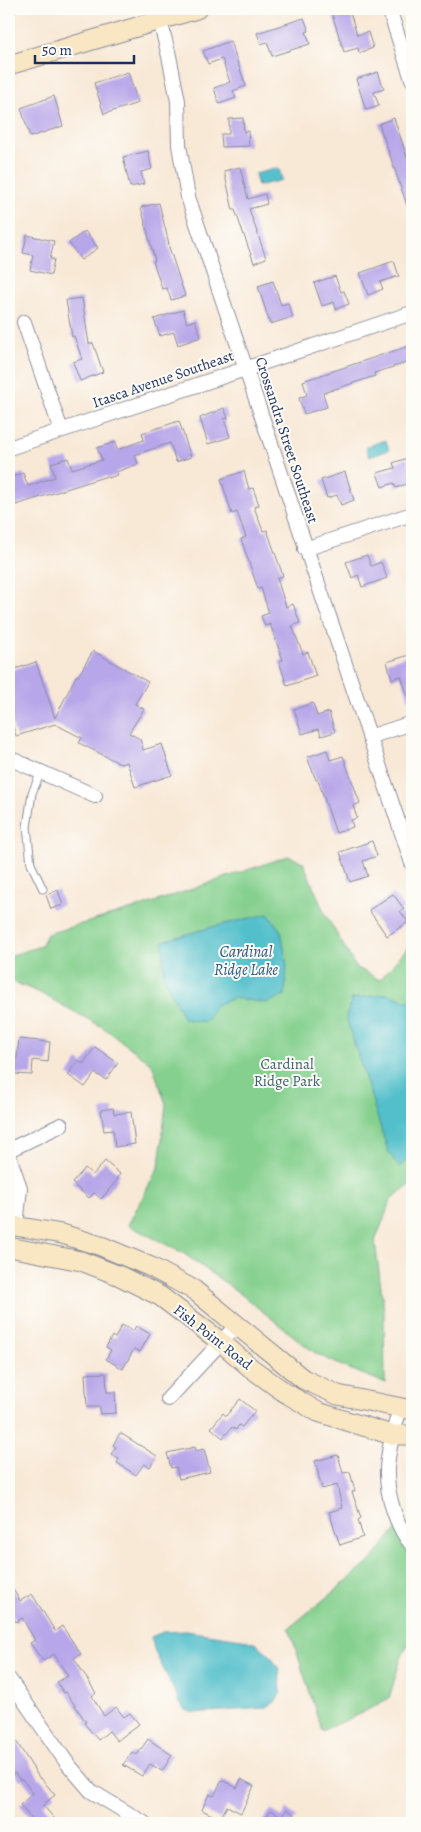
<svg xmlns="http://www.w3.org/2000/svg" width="421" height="1832" font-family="Alegreya,serif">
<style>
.green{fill:#85d08e;stroke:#508076}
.water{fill:#52bfcb;stroke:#367794}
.building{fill:#b7a6e9}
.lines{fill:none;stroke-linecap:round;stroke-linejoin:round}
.lane-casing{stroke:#8a8c9a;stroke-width:9}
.street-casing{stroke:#8a8c9a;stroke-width:16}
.secondary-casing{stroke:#8a8c9a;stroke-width:21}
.lane{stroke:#fff;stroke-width:7}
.street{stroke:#fff;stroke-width:14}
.secondary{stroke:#f9e7c3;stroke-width:19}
.labels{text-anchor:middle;stroke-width:4;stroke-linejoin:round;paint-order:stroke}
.street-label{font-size:15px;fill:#1b2f5e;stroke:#fdfcf7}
.park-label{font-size:15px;fill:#3b5f6c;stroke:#fdfcf7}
.water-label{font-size:16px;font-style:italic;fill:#2c5a7f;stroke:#fdfcf7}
</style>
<rect width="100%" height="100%" fill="#fdfcf7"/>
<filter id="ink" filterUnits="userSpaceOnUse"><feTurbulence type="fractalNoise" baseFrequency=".02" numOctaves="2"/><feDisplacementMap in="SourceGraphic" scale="10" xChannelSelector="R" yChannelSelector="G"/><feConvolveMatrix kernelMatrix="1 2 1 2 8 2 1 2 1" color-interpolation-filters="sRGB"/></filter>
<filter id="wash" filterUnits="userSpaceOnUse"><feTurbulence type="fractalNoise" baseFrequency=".0096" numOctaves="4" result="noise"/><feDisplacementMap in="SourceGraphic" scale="20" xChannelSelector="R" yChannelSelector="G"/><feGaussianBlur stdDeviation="1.12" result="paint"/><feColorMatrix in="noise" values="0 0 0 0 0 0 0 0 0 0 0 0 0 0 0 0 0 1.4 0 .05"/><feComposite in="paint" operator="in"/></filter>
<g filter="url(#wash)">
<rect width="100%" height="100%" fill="#f8e8d6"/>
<path class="green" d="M288 856 303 862 324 912 356 967 380 980 412 942V1184L392 1198 375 1241 384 1311 385 1383 342 1366 315 1353 238 1292 183 1253 128 1225 159 1166 166 1104 152 1064 104 1028 40 993 9 980V956L41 946 47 934 143 906Z
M400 1525 412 1550V1637L401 1658 389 1698 360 1714 322 1731 289 1628 371 1561Z"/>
<path class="water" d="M279 168 282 180 258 186 255 174Z
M386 440 389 450 369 457 366 447Z
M268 914 281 931 287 965 285 995 267 1003 233 998 216 1005 205 1022 184 1019 164 978 163 941 212 927Z
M387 994 412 1002V1156L399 1167 388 1151 346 1017 352 999Z
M186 1631 242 1639 257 1644 269 1654 279 1669 281 1692 275 1702 265 1708 194 1713 185 1710 181 1705 155 1652 151 1637 163 1632Z"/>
<g id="blocks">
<path class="building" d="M337 9H349L357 35 368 32 373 48 359 53 358 48 344 52 331 11Z
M304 18 309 31 306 32 310 44 272 56 267 42 261 44 257 33Z
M230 41 246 86 233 91 236 98 219 104 214 88 230 82 222 59 208 64 203 51Z
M128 72 138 103 104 114 94 83Z
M378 72 384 89 374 92 379 106 366 110 356 79Z
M54 96 63 126 30 137 21 108Z
M243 118 244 132 248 131 249 146 222 147 221 134H229V119Z
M394 118 412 172V214H410L379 124Z
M148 151 152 169 141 172 144 184 130 187 123 157Z
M240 167 248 199 265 194 267 204 249 209 266 258 254 263 235 210H233L224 171Z
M159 203 169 244H168L185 296 171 300 167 288 162 289 153 261H155L141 207Z
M85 231 98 248 81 260 69 243Z
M27 235 54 241 50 259H54L51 275 30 270 33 255 23 253Z
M394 261 399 276 380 282 383 289 368 295 360 273Z
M335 276 341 292 344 291 349 304 336 309 334 302 322 306 314 283Z
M273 281 281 305 288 303 293 317 270 324 258 286Z
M82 298 89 344 93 343 103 372 80 381 73 362 82 359 74 336 72 337 66 300Z
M183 310 187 323 195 320 201 337 178 345 174 332 160 336 154 319Z
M412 345V361L374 373 375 376 323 393 327 407 304 414 299 398 307 395 303 381Z
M224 408 228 418 224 419 230 437 208 444 200 418Z
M179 421 191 457 176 462 170 443 135 455 138 464 116 472 117 475 108 478 107 476 16 505 9 484V478L23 473 28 486 55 477 51 463 68 458 72 469 102 460 97 448 115 442 117 450 144 440 142 433Z
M407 458 412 474V482L396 488 394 483 382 487 377 473 395 468 393 463Z
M244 471 249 489 253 488 259 505 254 507 263 531 267 530 280 567 283 576 277 578 286 607 293 604 300 623 292 626 303 654 308 652 316 676 287 686 279 661 283 660 270 624 265 626 261 616 269 613 261 588 258 589 241 539 246 537 237 512 232 514 221 479Z
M345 472 354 500 341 505 337 495 327 498 321 480Z
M367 555 371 566 381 562 387 578 362 587 358 575 352 578 346 562Z
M93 651 148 682 135 704 144 709 129 733 140 739 143 750 162 744 172 775 135 787 127 762 121 764 79 743 82 738 55 724 16 736 9 714V671L36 662 55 718 76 676H78Z
M412 654V703H410L401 676 392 679 387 662Z
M313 703 317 716 329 712 335 732 321 736 319 729 302 734 294 709Z
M327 750 330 760 343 756 360 803 353 806 357 818 351 820 353 827 336 833 318 780H316L307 757Z
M372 841 377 856 363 861 368 876 350 882 340 852Z
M58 890 63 905 51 909 46 895Z
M393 894 404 909 400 911 408 922 387 936 369 910Z
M19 1039 50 1042 48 1062 33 1060 32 1075 15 1074Z
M95 1047 118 1063 106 1080 95 1073 85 1087 68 1075 78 1060 83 1064Z
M113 1108 114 1114 131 1112 135 1144 115 1147 113 1130 104 1131 101 1110Z
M105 1161 120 1174 117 1178 118 1179 101 1199 94 1193 89 1198 72 1183 85 1168 93 1175Z
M122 1325 133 1331 136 1326 150 1334 140 1352 134 1349 123 1369 106 1359 111 1350 106 1347 112 1336 115 1338Z
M106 1373 107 1392H115L116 1413 100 1414V1407H87L85 1374Z
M240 1399 255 1411 242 1427 239 1425 236 1430 232 1427 223 1438 211 1428 223 1413 226 1416Z
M120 1433 157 1456 150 1467 144 1464 136 1475 117 1463 119 1459 111 1454 116 1447 113 1445Z
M195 1447 196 1451 204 1449 210 1472 179 1479 176 1467 171 1468 167 1453Z
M338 1455 343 1473 350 1472 355 1491 352 1492 361 1518 358 1520 363 1537 340 1545 329 1512 342 1508 337 1485 322 1489 315 1461Z
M9 1583 20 1601 32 1594 55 1631 62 1626 81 1654 74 1658 96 1693 92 1696 104 1716 116 1707 124 1717 130 1713 139 1724 117 1741 109 1731 98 1740 84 1723 86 1722 66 1692 64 1693 57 1682 68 1676 54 1654 43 1661 30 1643 35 1640 22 1618 16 1622 9 1610Z
M9 1730 40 1779 41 1778 55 1795 43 1805 58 1823H35L20 1805 33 1793 22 1779 20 1780 15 1773 9 1777Z
M148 1739 172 1755 162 1771 150 1764 142 1776 123 1765 132 1752 137 1755Z
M241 1779 254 1786 241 1813 227 1806 220 1819 202 1810 209 1794 214 1796 222 1780 237 1788Z
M287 1809 297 1817 292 1823H261L271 1810 282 1817Z"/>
</g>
</g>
<g filter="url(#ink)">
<use href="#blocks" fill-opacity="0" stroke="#8a8c9a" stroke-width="1"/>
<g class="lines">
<defs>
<path id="lane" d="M41 772 32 793 27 827 31 864 43 889"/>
<path id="street" d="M157 9 169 56 178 101 179 145 188 197 412 863
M389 9 412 79
M24 322 61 430
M9 448 412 313
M305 549 412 514
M369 737 412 723
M9 758 95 796
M9 1150 61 1125
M9 1156 20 1188 16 1226
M168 1399 236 1326
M400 1409C394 1428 388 1448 387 1469 386 1493 396 1527 412 1545
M9 1679 67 1763 91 1791 144 1823"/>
<path id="secondary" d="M9 65 197 9
M9 1225 62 1234 101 1246 151 1267 194 1290 303 1379 338 1395 412 1410
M9 1247 81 1261 120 1276 160 1296 221 1342 251 1368 284 1392 318 1412 392 1435H412"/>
</defs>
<use href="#lane" class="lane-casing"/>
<use href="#street" class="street-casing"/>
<use href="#secondary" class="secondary-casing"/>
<use href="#lane" class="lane"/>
<use href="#street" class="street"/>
<use href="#secondary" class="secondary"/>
</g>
</g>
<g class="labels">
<g class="street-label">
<text transform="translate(163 379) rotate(-19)" y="5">Itasca Avenue Southeast</text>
<text transform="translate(287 440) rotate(72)" y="5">Crossandra Street Southeast</text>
<text transform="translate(213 1337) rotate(38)" y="5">Fish Point Road</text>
</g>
<g class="park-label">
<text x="287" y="1069">Cardinal<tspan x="287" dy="17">Ridge Park</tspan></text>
</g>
<g class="water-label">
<text x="246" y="957">Cardinal<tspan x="246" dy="18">Ridge Lake</tspan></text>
</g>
</g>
<rect width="421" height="1832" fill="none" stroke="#fdfcf7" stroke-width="30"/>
<path d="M35 55v8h99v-8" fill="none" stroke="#1b2f5e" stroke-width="2.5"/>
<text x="42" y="55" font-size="15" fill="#1b2f5e" stroke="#fdfcf7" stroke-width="4" paint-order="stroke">50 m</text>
</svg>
